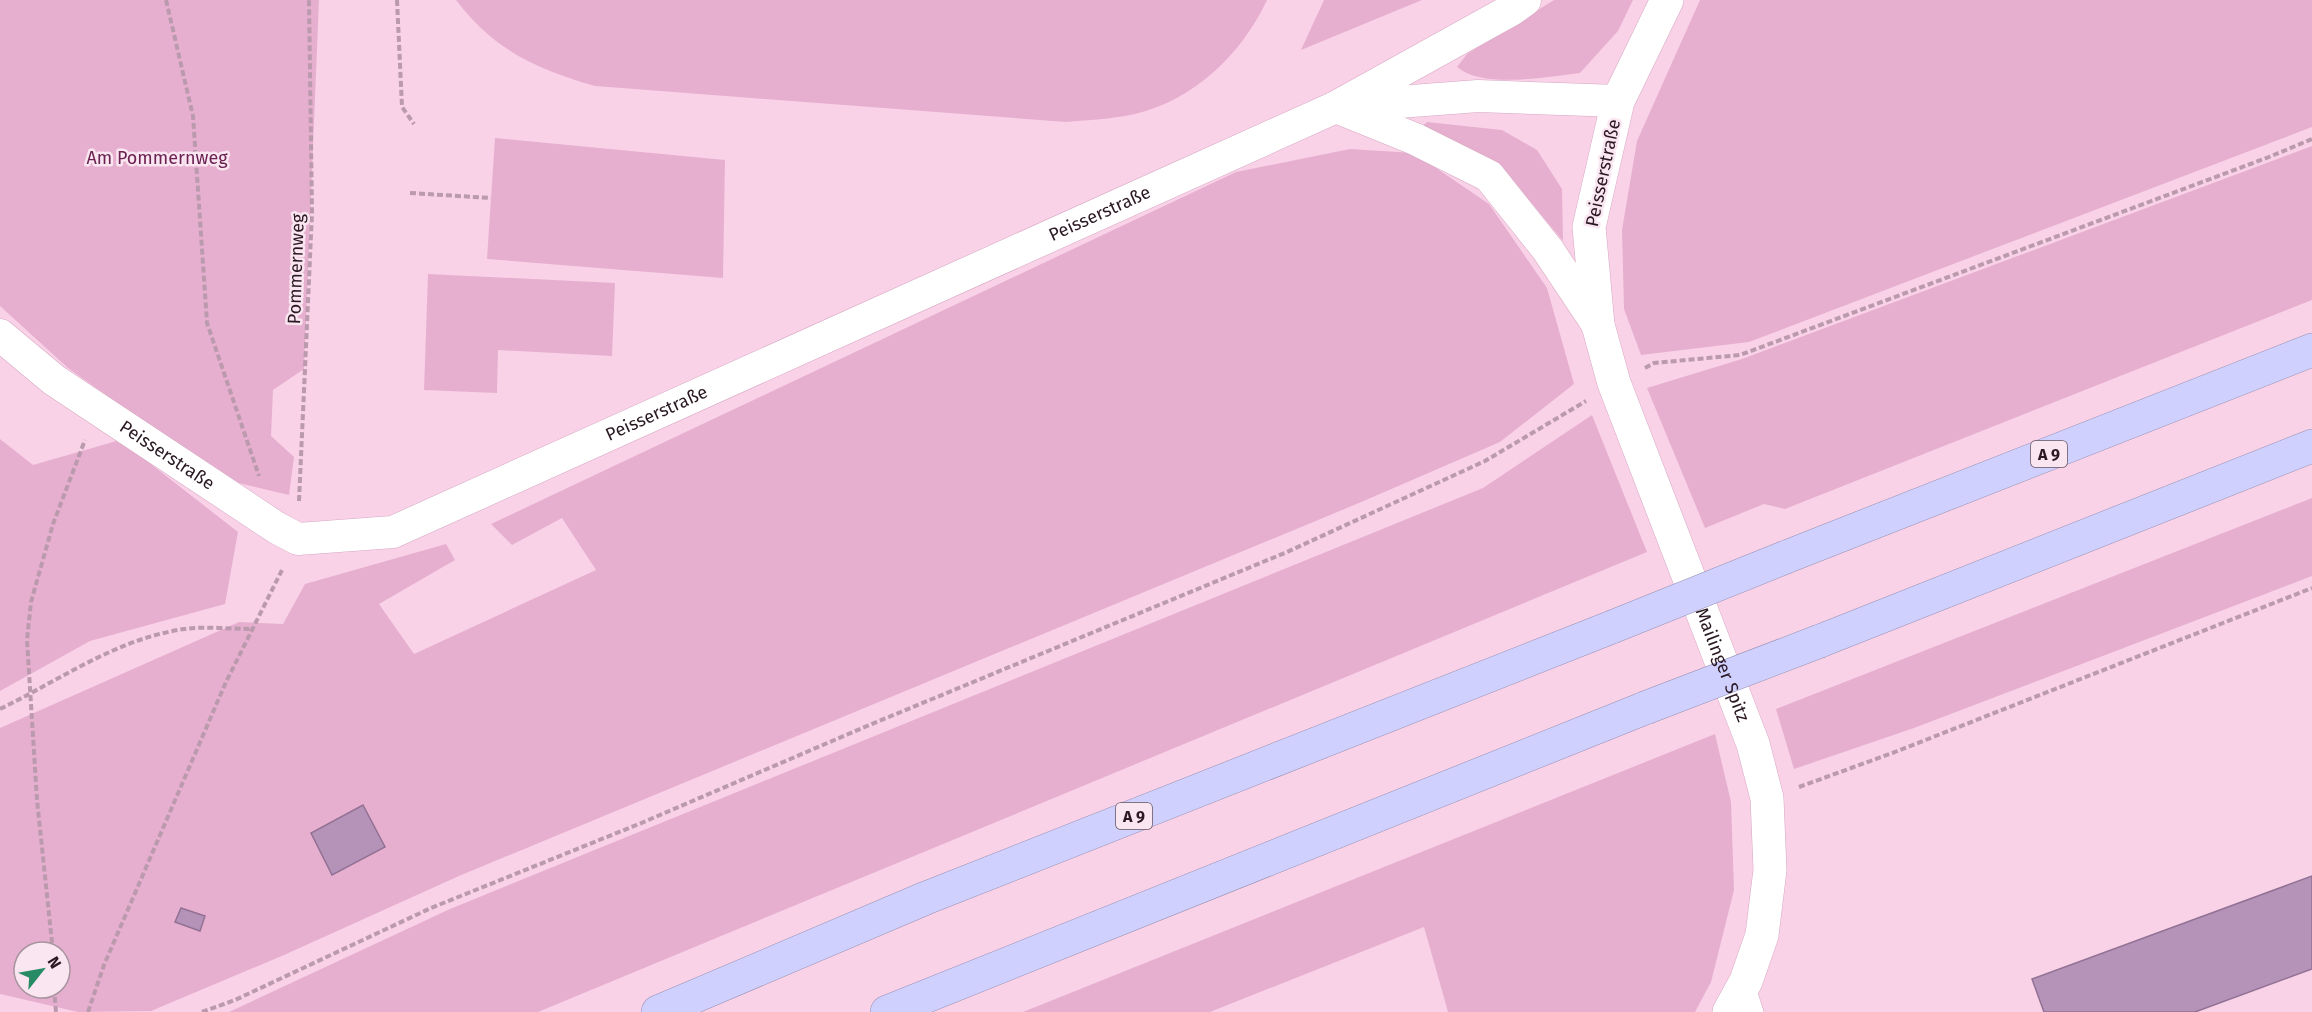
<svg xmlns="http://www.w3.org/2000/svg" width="2312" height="1012" font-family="'Fira Sans',sans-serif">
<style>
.green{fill:#e7afcf;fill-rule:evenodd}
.building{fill:#b593b8;stroke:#917194;stroke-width:1.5}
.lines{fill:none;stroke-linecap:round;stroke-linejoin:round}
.service-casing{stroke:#d6a7c2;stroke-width:16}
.minor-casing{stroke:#d6a7c2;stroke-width:33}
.tertiary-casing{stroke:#d6a7c2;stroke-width:34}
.motorway-casing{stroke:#9590b1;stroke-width:34}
.path{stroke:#ba9aac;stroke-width:4;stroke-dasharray:6 3;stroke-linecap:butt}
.service{stroke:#fff;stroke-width:15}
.minor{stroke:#fff;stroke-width:32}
.tertiary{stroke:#fff;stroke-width:33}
.motorway{stroke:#cfd0fe;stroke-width:33}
.motorway-bridge-casing{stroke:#9590b1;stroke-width:34;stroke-linecap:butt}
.motorway-bridge{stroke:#cfd0fe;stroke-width:33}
.labels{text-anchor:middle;stroke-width:5;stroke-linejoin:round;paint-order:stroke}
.shield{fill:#fae6f1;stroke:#685661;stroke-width:1.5}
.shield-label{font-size:16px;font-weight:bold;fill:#2a1923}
.park-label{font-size:18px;fill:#6b2252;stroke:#fae6f1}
.street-label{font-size:18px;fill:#2a1923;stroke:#fae6f1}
</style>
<rect width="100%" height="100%" fill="#f9d2e8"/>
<path class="green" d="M0 0H319L304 369 273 390 271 436 294 457 289 495 226 480 68 368 0 306Z
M456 0H1267C1242 54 1194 100 1135 114 1112 119 1089 120 1066 122L595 86C536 69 494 50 456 0Z
M1324 0H1422L1301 50Z
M1554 0H1633L1618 31 1580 73C1547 77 1483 89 1457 67L1467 54Z
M1700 0H2312V127L1749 342 1641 355 1624 309 1622 230 1637 141Z
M1427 122 1502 130 1537 150 1562 189 1563 241 1514 182 1472 150 1420 128Z
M495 138 725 160 723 278 487 259Z
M2312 146V300L1785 509 1764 504 1705 528 1647 388 1742 359Z
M1350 149 1414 153 1489 204 1547 288 1574 384 1500 442 1359 503 459 876 284 955 151 1011 78 1012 0 994V728L239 622 283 624 305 584 446 544 455 560 379 604 414 654 596 570 562 518 512 545 491 524 1236 172ZM24 952H60V988H24Z
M428 274 615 283 612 356 498 350 497 393 424 390Z
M1592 415 1647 552 538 1012H229L450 909 1483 488Z
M0 439 33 465 120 440 238 532 225 604 90 641 0 691Z
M2312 498V576L1914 728 1794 769 1776 709Z
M1715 734 1731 802 1734 890 1711 982 1695 1012H1448L1424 927 1210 1012H1023Z"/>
<path class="building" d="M363 805 385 847 332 875 311 833Z
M2312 876V969L2195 1012H2044L2032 979Z
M181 908 205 916 200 931 175 922Z"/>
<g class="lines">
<defs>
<path id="service" d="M1747 984 1756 1012"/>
<g id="minor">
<path d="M1346 106 1478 96 1618 101"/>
<path d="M1336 107 1415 139 1489 176 1548 250 1598 325"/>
<path id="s1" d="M0 335 54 380 277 528 298 539 393 532 1336 107 1511 10 1525 0"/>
</g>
<g id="tertiary">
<path id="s2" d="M1667 0 1618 101 1589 227 1598 325 1614 383 1753 744 1767 798 1770 870 1762 935 1746 981 1729 1012"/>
</g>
<path id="motorway" d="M1786 557 2312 350
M1820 641 2312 446
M658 1012 926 898 1612 627
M887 1012 1645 708"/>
</defs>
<use href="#service" class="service-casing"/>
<use href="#minor" class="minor-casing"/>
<use href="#tertiary" class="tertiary-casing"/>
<use href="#motorway" class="motorway-casing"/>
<path class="path" d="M166 0 193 116 207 323 259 476
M397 0 402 107 414 124
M410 193 491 198
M1645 368 1654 363 1740 355 2269 157 2312 139
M299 501 312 213 309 0
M0 709C60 680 116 639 184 629 206 626 231 629 253 629
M1799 787 1895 752 2312 588
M53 952 37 800 27 640 31 602 53 524 85 440
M54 988 56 1012
M88 1012 104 965 226 682 283 568
M202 1012 235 1000 431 908 639 824 867 726 1287 552 1485 461 1586 401"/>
<use href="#service" class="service"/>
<use href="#minor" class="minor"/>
<use href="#tertiary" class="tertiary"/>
<use href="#motorway" class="motorway"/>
<defs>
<path id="motorway-bridge" d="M1612 627 1786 557
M1645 708 1820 641"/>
</defs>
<use href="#motorway-bridge" class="motorway-bridge-casing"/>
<use href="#motorway-bridge" class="motorway-bridge"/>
</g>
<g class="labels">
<g class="shield">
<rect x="2031" y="441" width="36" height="26" rx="4.5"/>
<rect x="1116" y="803" width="36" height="26" rx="4.5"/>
</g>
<g class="shield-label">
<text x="2049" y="460">A 9</text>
<text x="1134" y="822">A 9</text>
</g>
<g class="park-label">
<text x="157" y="164">Am Pommernweg</text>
</g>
<g class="street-label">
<text transform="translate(1603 173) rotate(-78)" y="6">Peisserstraße</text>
<text dy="6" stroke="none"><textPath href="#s1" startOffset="1232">Peisserstraße</textPath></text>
<text transform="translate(296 269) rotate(-88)" y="6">Pommernweg</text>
<text dy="6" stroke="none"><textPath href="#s1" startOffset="746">Peisserstraße</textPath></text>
<text dy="6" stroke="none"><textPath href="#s1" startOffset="206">Peisserstraße</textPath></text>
<text dy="6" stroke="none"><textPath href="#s2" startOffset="702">Mailinger Spitz</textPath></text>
</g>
</g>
<g transform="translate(42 970) rotate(59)"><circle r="28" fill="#fae6f1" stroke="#a7949f" stroke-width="1.5"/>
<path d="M0-4.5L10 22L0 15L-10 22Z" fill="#278b65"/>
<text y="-9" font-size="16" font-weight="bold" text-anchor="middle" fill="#2a1923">N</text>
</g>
</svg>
